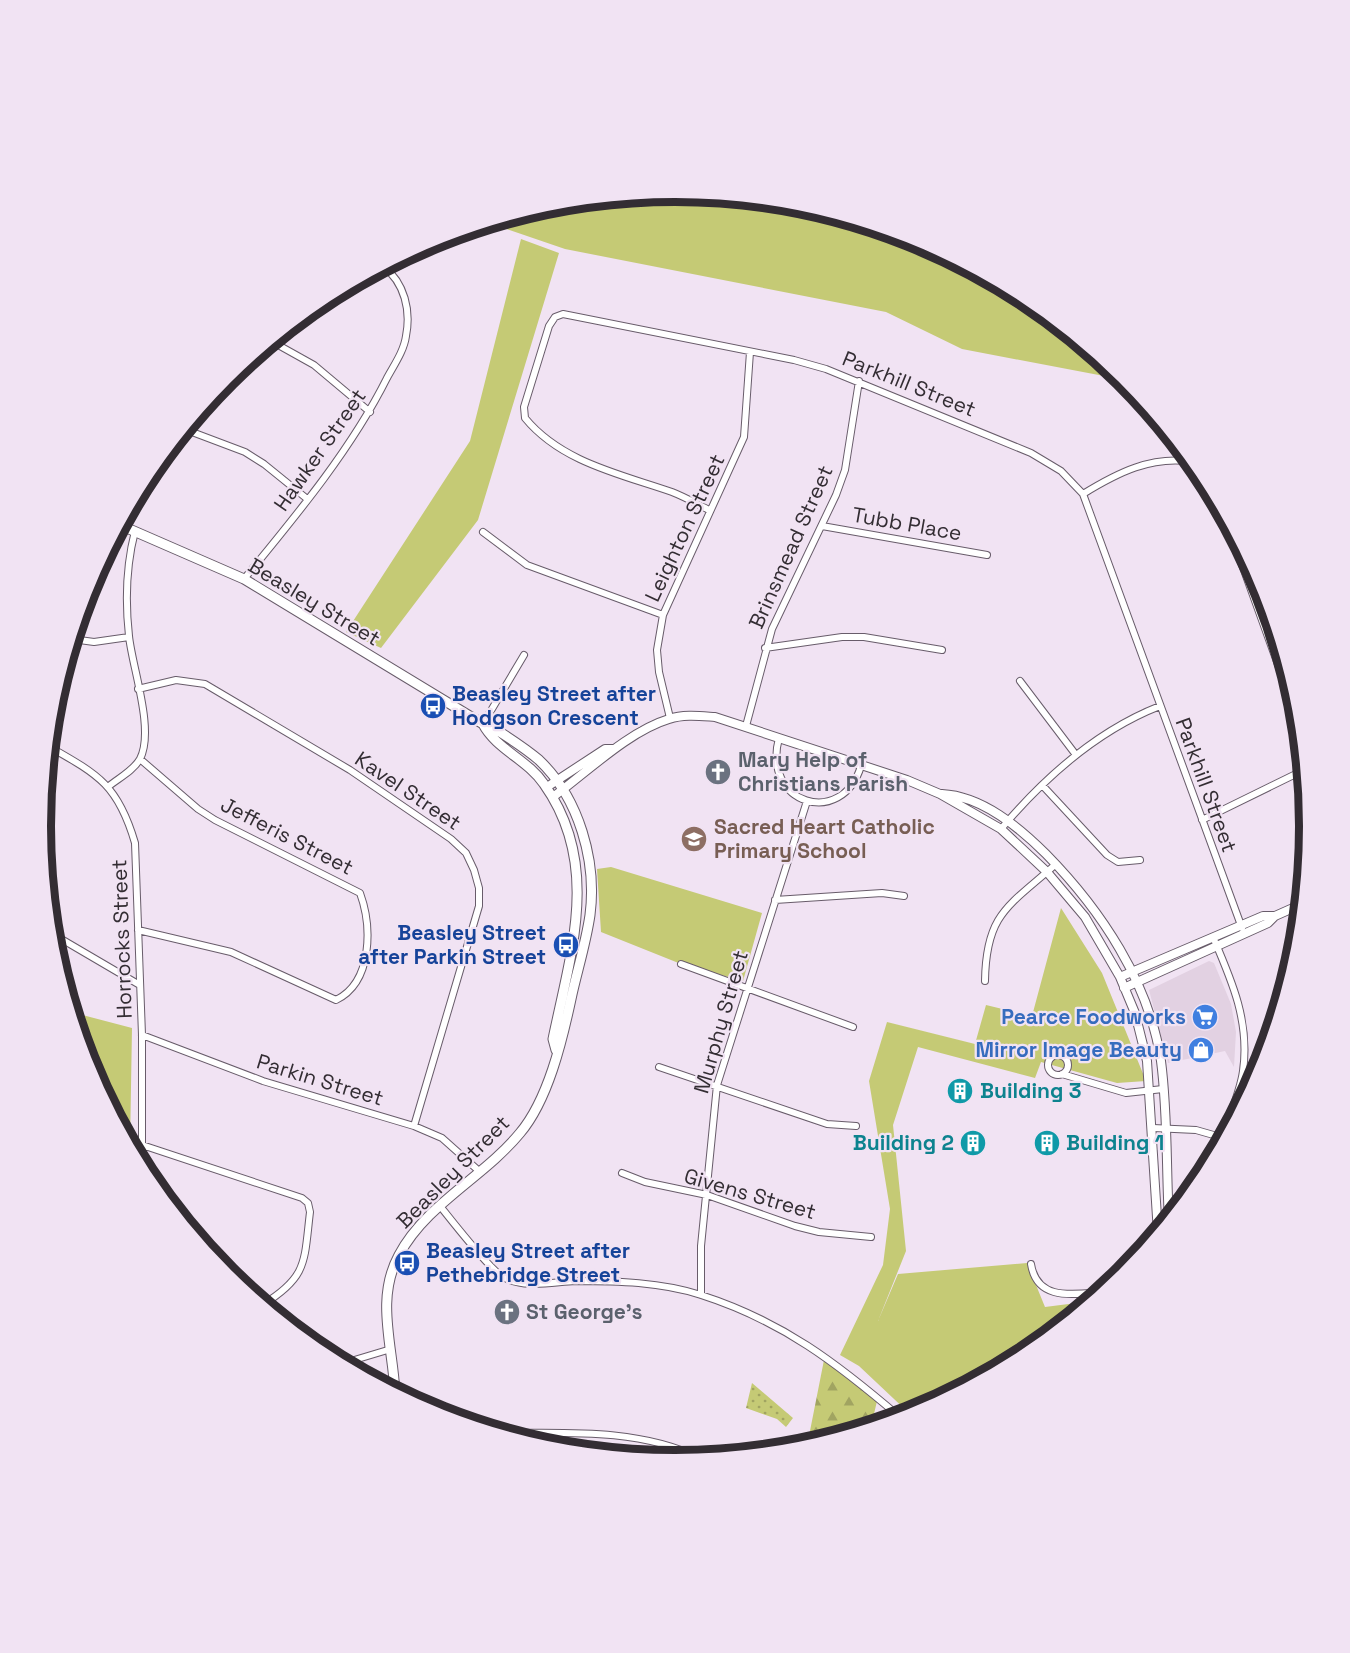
<svg xmlns="http://www.w3.org/2000/svg" width="1350" height="1653" font-family="'Space Grotesk',sans-serif">
<style>
.commercial{fill:#e2d1e2}
.grass{fill:url(#grass-dots)}
.forest{fill:url(#forest-firs)}
.green{fill:#c5ca75}
.lines{fill:none;stroke-linecap:round;stroke-linejoin:round}
.minor-casing{stroke:#685c6a;stroke-width:8}
.tertiary-casing{stroke:#685c6a;stroke-width:10}
.secondary-casing{stroke:#685c6a;stroke-width:11}
.minor{stroke:#fff;stroke-width:6}
.tertiary{stroke:#fff;stroke-width:8}
.secondary{stroke:#fff;stroke-width:9}
.labels{text-anchor:middle;stroke-width:4.5;stroke-linejoin:round;paint-order:stroke}
.street-label{font-size:21px;fill:#332d33;stroke:#f1e3f3}
.transit-label{font-size:21px;font-weight:bold;fill:#164399;stroke:#f1e3f3;text-anchor:start}
.worship-label{font-size:21px;font-weight:bold;fill:#5b616d;stroke:#f1e3f3;text-anchor:start}
.education-label{font-size:21px;font-weight:bold;fill:#785e54;stroke:#f1e3f3;text-anchor:start}
.shop-label{font-size:21px;font-weight:bold;fill:#366cbe;stroke:#f1e3f3;text-anchor:end}
.culture-label{font-size:21px;font-weight:bold;fill:#0d838f;stroke:#f1e3f3;text-anchor:start}
.rim{fill:none;stroke:#332d33;stroke-width:8}
</style>
<defs>
<pattern id="grass-dots" width="8" height="8" patternUnits="userSpaceOnUse" patternTransform="scale(1.5)"><rect width="8" height="8" fill="#c5ca75"/><path d="M2 2h.1M6 6h.1" fill="none" stroke="#a1a461" stroke-width="1.8" stroke-linecap="round"/></pattern>
<pattern id="forest-firs" width="22" height="20" patternUnits="userSpaceOnUse" patternTransform="scale(1.5)"><rect width="22" height="20" fill="#c5ca75"/><path d="M5 1l3.5 6h-7zM16 11l3.5 6h-7z" fill="#a1a461"/></pattern>
</defs>
<rect width="100%" height="100%" fill="#f1e3f3"/>
<path class="commercial" d="M1209 961 1214 963 1231 1004 1236 1032 1234 1067 1225 1051 1168 1063 1149 990Z"/>
<path class="grass" d="M752 1383 793 1418 786 1427 777 1419 746 1408Z
M587 1444 625 1448 660 1460 572 1451 574 1446Z"/>
<path class="forest" d="M824 1360 877 1401 871 1427 804 1447 808 1441Z"/>
<path class="green" d="M675 192 799 204 918 240 1028 299 1125 380 962 349 886 312 565 249 489 223 552 204Z
M521 239 559 253 478 520 381 648 346 632 470 441Z
M611 867 762 913 743 981 681 964 601 932 597 869Z
M1061 908 1102 973 1146 1081 1117 1083 1041 1062 1035 1078 918 1047 893 1125 906 1251 878 1321 898 1274 1027 1263 1045 1307 1092 1301 1027 1354 911 1415 859 1366 840 1355 883 1265 890 1209 869 1081 887 1022 975 1044 986 1005 1032 1016Z
M71 1012 132 1028 130 1146 89 1069Z
M576 1439 550 1449 523 1440Z"/>
<g class="lines">
<defs>
<path id="minor" d="M271 341 314 365 370 412
M184 429 245 452 264 464 306 498
M1083 494C1117 473 1152 455 1193 462
M709 510C697 504 685 497 672 492 620 474 561 462 525 418L524 407 549 326 555 317 563 314 794 360 826 369 1031 453 1061 471 1083 494 1242 928
M1223 512 1299 723
M822 526 987 555
M483 532 527 565 663 615
M244 579C295 517 351 450 387 378 394 365 404 351 406 336 411 311 405 283 383 266
M72 639 94 642 129 637
M765 648 842 637H864L942 650
M1020 681 1076 755
M138 689 176 680 205 684 350 770 451 839 466 853 474 870 479 888V906L414 1126
M670 718 659 672 657 650 663 615 744 437 750 352
M483 724 524 655
M746 726 772 629 836 495 845 470 859 381
M779 738C761 804 842 829 861 766
M48 746C99 775 118 785 135 843L142 1035V1169
M1042 785 1107 855 1118 862 1140 860
M109 786C119 778 134 770 140 759 155 730 132 667 129 636 125 600 126 566 135 531
M1202 820 1304 770
M1001 829C1044 778 1096 731 1160 706
M775 900 882 893 904 896
M138 930 231 952 336 1000C373 982 372 926 360 893L215 820 198 809 140 759
M51 933 138 984
M1213 937C1232 981 1250 1022 1243 1071 1240 1093 1229 1116 1222 1137
M681 964 853 1027
M985 981C986 913 1009 906 1056 864
M142 1035 263 1081 414 1126 442 1138 479 1171
M1048 1065a10 10 0 1 1 20 0a10 10 0 1 1-20 0Z
M659 1067 827 1124 856 1126
M1062 1074 1126 1093 1163 1089
M1153 1128 1196 1130 1224 1138
M142 1145 302 1198 308 1203 310 1212C304 1262 308 1277 262 1305
M622 1173 645 1182 707 1195 795 1226 819 1232 871 1237
M440 1206C452 1221 490 1270 503 1277 524 1289 553 1282 575 1281 617 1281 661 1282 701 1295 782 1321 837 1363 901 1418
M1031 1264C1037 1302 1074 1294 1103 1292
M701 1295V1246L717 1085 807 801
M341 1364 391 1349
M499 1433C565 1433 639 1428 700 1458"/>
<path id="tertiary" d="M547 787 605 749H614
M942 794C982 796 1019 827 1046 854 1101 910 1149 982 1161 1061 1168 1114 1166 1168 1169 1221
M553 797C587 772 629 731 669 719 684 714 700 716 715 717L907 780 940 794 1001 829 1047 872 1085 917 1120 977 1135 1013 1147 1061 1158 1233
M1120 977 1263 916H1275
M1124 988 1268 923 1275 916 1302 904"/>
<path id="secondary" d="M120 525 244 579 483 724 491 726C507 737 524 747 539 760 579 798 597 861 590 915 586 943 577 971 571 999 562 1041 548 1100 520 1133 484 1177 426 1204 399 1255 375 1299 393 1346 395 1393
M483 724C496 749 528 760 544 784 601 864 571 952 553 1039L556 1050"/>
</defs>
<use href="#minor" class="minor-casing"/>
<use href="#tertiary" class="tertiary-casing"/>
<use href="#secondary" class="secondary-casing"/>
<use href="#minor" class="minor"/>
<use href="#tertiary" class="tertiary"/>
<use href="#secondary" class="secondary"/>
</g>
<defs>
<symbol id="bus-disc" viewBox="-11 -11 22 22"><circle r="9.5" fill="#1a4fb4" stroke="#f1e3f3"/><path d="M-5-6H5V4H4V6H2V4H-2V6H-4V4H-5ZM-3.5-4V0h7V-4ZM-3.5 1.2v1.5H-2V1.2ZM2 1.2v1.5H3.5V1.2Z" fill="#fff"/></symbol>
<symbol id="church-disc" viewBox="-11 -11 22 22"><circle r="9.5" fill="#6b7280" stroke="#f1e3f3"/><path d="M-1.2-6h2.4v3.5h3.3v2.4h-3.3V6h-2.4V-.1h-3.3v-2.4h3.3Z" fill="#fff"/></symbol>
<symbol id="school-disc" viewBox="-11 -11 22 22"><circle r="9.5" fill="#8d6e63" stroke="#f1e3f3"/><path d="M0-5L7-2L0 1L-7-2ZM-4 1L0 2.5L4 1V4Q0 6-4 4Z" fill="#fff"/></symbol>
<symbol id="supermarket-disc" viewBox="-11 -11 22 22"><circle r="9.5" fill="#3f7fe0" stroke="#f1e3f3"/><path d="M-6-5.5h2.5l.6 2H6L4.5 2H-2.5L-4.4-4H-6ZM-1.5 3.2a1.3 1.3 0 1 0 .1 0ZM3 3.2a1.3 1.3 0 1 0 .1 0Z" fill="#fff"/></symbol>
<symbol id="shop-disc" viewBox="-11 -11 22 22"><circle r="9.5" fill="#3f7fe0" stroke="#f1e3f3"/><path d="M-5-2.5h2.3a2.7 3.5 0 0 1 5.4 0H5L5.5 6h-11ZM-1.5-2.5h3a1.5 2.3 0 0 0-3 0Z" fill="#fff"/></symbol>
<symbol id="building-disc" viewBox="-11 -11 22 22"><circle r="9.5" fill="#0f9aa8" stroke="#f1e3f3"/><path d="M-4-6H4V6H1V3H-1V6H-4ZM-2.5-4.3h1.7v1.8h-1.7ZM.8-4.3h1.7v1.8H.8ZM-2.5-1h1.7V.8h-1.7ZM.8-1h1.7V.8H.8Z" fill="#fff"/></symbol>
</defs>
<g fill-rule="evenodd">
<use href="#bus-disc" x="418" y="691" width="30" height="30"/>
<use href="#church-disc" x="703" y="757" width="30" height="30"/>
<use href="#school-disc" x="679" y="824" width="30" height="30"/>
<use href="#bus-disc" x="551" y="930" width="30" height="30"/>
<use href="#supermarket-disc" x="1190" y="1002" width="30" height="30"/>
<use href="#shop-disc" x="1186" y="1035" width="30" height="30"/>
<use href="#building-disc" x="945" y="1076" width="30" height="30"/>
<use href="#building-disc" x="958" y="1128" width="30" height="30"/>
<use href="#building-disc" x="1032" y="1128" width="30" height="30"/>
<use href="#bus-disc" x="392" y="1248" width="30" height="30"/>
<use href="#church-disc" x="492" y="1297" width="30" height="30"/>
</g>
<g class="labels">
<g class="street-label">
<text transform="translate(909 384) rotate(22)" y="7">Parkhill Street</text>
<text transform="translate(320 450) rotate(-55)" y="7">Hawker Street</text>
<text transform="translate(907 524) rotate(10)" y="7">Tubb Place</text>
<text transform="translate(685 528) rotate(-65)" y="7">Leighton Street</text>
<text transform="translate(791 547) rotate(-66)" y="7">Brinsmead Street</text>
<text transform="translate(314 602) rotate(31)" y="7">Beasley Street</text>
<text transform="translate(1206 785) rotate(70)" y="7">Parkhill Street</text>
<text transform="translate(408 791) rotate(34)" y="7">Kavel Street</text>
<text transform="translate(287 836) rotate(27)" y="7">Jefferis Street</text>
<text transform="translate(122 939) rotate(-92)" y="7">Horrocks Street</text>
<text transform="translate(721 1022) rotate(-74)" y="7">Murphy Street</text>
<text transform="translate(320 1080) rotate(17)" y="7">Parkin Street</text>
<text transform="translate(453 1172) rotate(-45)" y="7">Beasley Street</text>
<text transform="translate(750 1194) rotate(16)" y="7">Givens Street</text>
</g>
<g class="transit-label">
<text x="452" y="701">Beasley Street after<tspan x="452" dy="24">Hodgson Crescent</tspan></text>
<text x="546" y="940" text-anchor="end">Beasley Street<tspan x="546" dy="24">after Parkin Street</tspan></text>
<text x="426" y="1258">Beasley Street after<tspan x="426" dy="24">Pethebridge Street</tspan></text>
</g>
<g class="worship-label">
<text x="738" y="767">Mary Help of<tspan x="738" dy="24">Christians Parish</tspan></text>
<text x="526" y="1319">St George’s</text>
</g>
<g class="education-label">
<text x="714" y="834">Sacred Heart Catholic<tspan x="714" dy="24">Primary School</tspan></text>
</g>
<g class="shop-label">
<text x="1186" y="1024">Pearce Foodworks</text>
<text x="1182" y="1057">Mirror Image Beauty</text>
</g>
<g class="culture-label">
<text x="980" y="1098">Building 3</text>
<text x="954" y="1150" text-anchor="end">Building 2</text>
<text x="1066" y="1150">Building 1</text>
</g>
</g>
<path d="M0 0H1350V1653H0ZM51 826a624 624 0 1 1 1248 0a624 624 0 1 1-1248 0Z" fill="#f1e3f3" fill-rule="evenodd"/>
<path class="rim" d="M51 826a624 624 0 1 1 1248 0a624 624 0 1 1-1248 0Z"/>
</svg>
